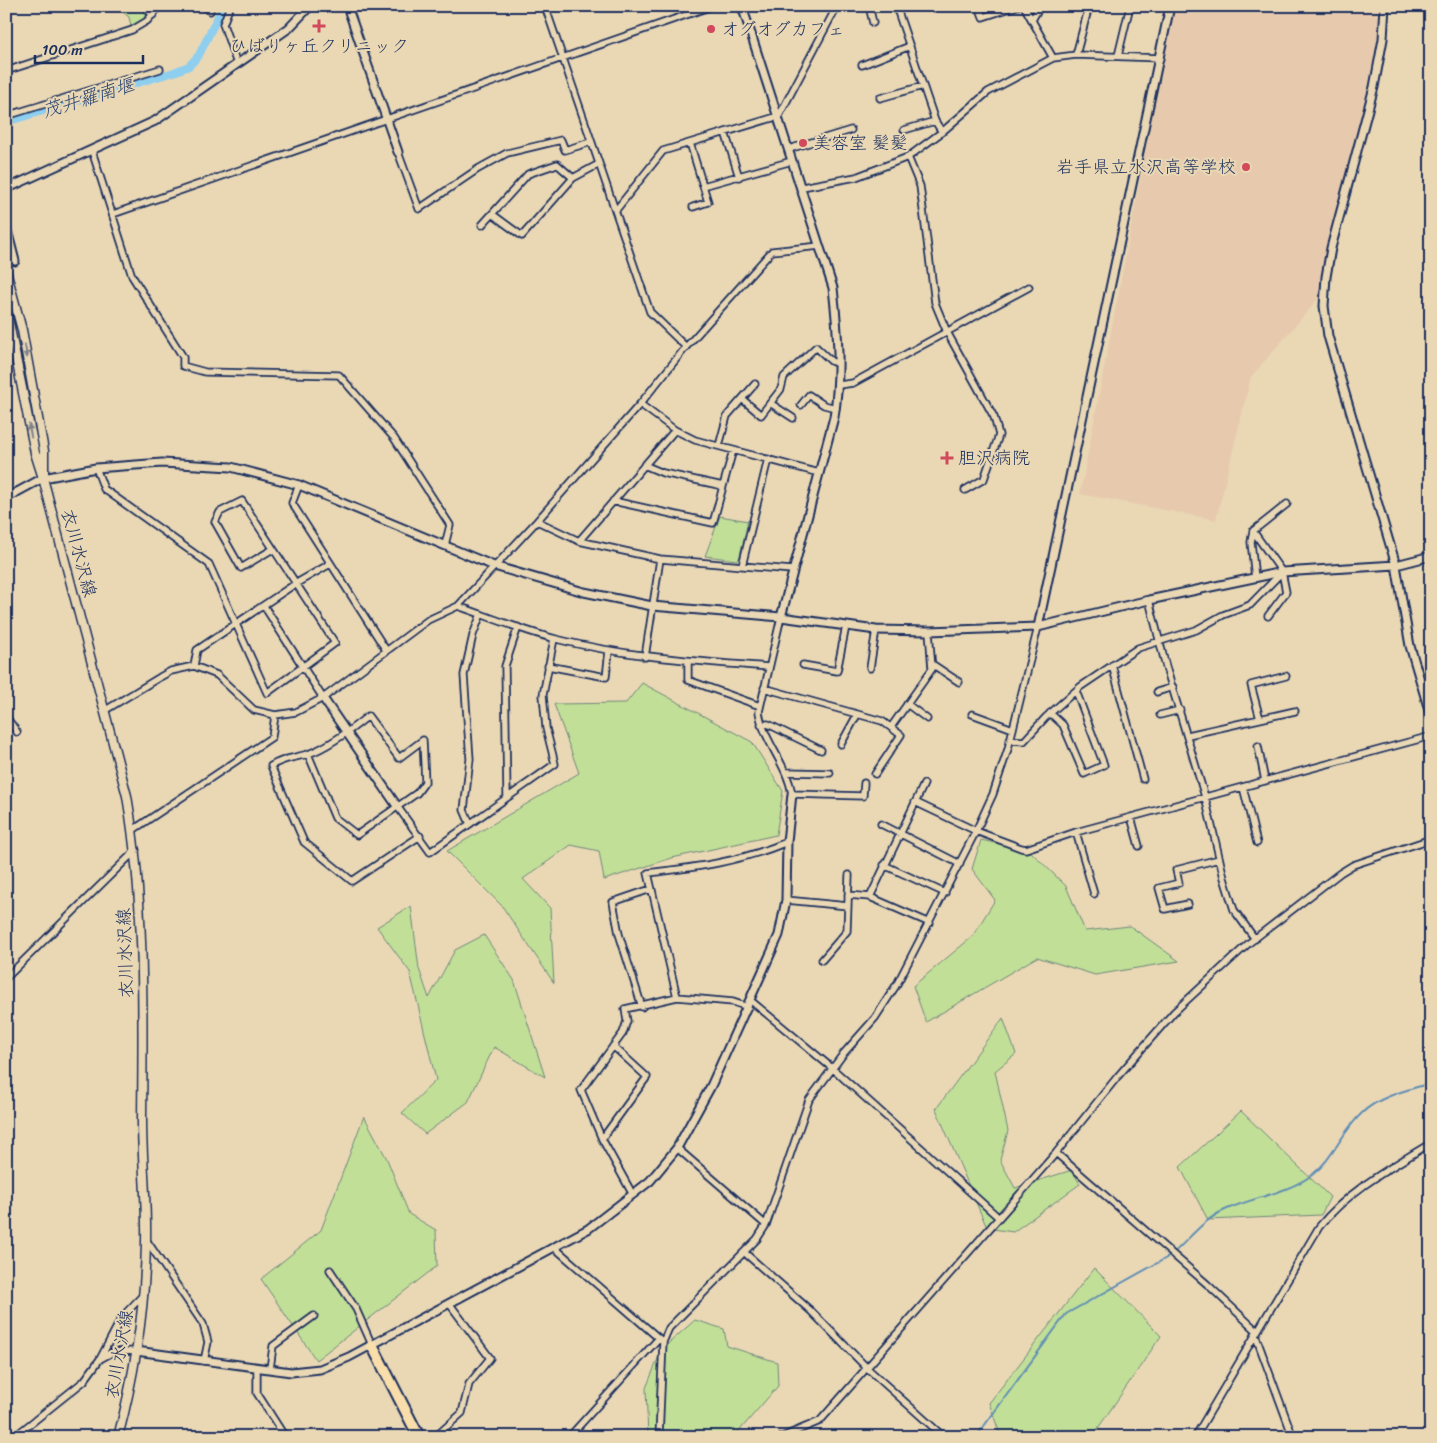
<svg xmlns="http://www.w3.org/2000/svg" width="1437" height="1443" font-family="Sriracha,'Klee One',sans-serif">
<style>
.built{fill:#e7caad}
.green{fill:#c1df97;stroke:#6e877a}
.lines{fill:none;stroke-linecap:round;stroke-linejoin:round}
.stream{stroke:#608eb5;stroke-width:2}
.canal{stroke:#8eceef;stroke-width:8}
.minor-casing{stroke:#1b2f5e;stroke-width:9}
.tertiary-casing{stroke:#1b2f5e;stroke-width:11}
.secondary-casing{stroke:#1b2f5e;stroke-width:11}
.motorway-casing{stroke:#1b2f5e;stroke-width:14}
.minor{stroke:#ead8b5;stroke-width:5.5}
.tertiary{stroke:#ead8b5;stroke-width:7}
.secondary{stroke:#ead8b5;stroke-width:8}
.motorway{stroke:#f9deab;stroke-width:10}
.oneway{fill:#82848a}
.poi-dot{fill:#d1495b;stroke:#ead8b5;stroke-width:2}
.labels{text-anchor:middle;stroke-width:4;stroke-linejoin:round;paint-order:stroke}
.poi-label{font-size:18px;fill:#1b2f5e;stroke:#ead8b5;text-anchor:start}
.street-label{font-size:18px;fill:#1b2f5e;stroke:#ead8b5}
.water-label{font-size:19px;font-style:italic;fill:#2c4774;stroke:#ead8b5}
</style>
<rect width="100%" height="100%" fill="#ead8b5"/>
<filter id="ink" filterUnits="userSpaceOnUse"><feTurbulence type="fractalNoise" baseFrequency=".02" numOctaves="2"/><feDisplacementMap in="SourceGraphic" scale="10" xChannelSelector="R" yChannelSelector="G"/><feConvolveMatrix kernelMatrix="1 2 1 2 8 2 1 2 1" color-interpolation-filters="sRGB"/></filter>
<g filter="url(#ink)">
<path class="built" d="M1173 6H1380L1379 37 1320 297 1251 377 1216 520 1080 494Z"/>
<path class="green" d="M119 6H140L146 13 143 21 131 26 129 17 120 10Z
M720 516 748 521 739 559 737 560 705 556Z
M642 683 752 742 783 791 776 835 672 858 604 880 599 851 571 845 523 879 550 908 554 983 502 906 447 851 579 773 554 704 626 703Z
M981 840 1030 851 1066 886 1085 931 1130 926 1179 961 1095 975 1037 957 926 1022 913 986 972 937 995 900 972 869Z
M411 906 419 969 429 998 455 950 484 935 514 980 545 1077 494 1047 468 1102 425 1134 402 1113 436 1080 410 972 377 927Z
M1003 1018 1016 1054 995 1071 1008 1131 1000 1160 1015 1188 1072 1170 1080 1184 1013 1232 987 1228 936 1109Z
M1241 1111 1330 1197 1321 1215 1208 1220 1180 1167Z
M364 1116 387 1159 409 1214 436 1230 437 1266 316 1360 261 1279 321 1230Z
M1094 1268 1161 1336 1092 1437H1001L989 1403Z
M695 1320 724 1329 727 1346 777 1362 778 1386 740 1430 728 1437H648L646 1388 662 1349Z"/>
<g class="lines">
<path class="stream" d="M976 1437 1066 1314 1170 1256C1188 1241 1202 1220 1225 1210 1253 1197 1286 1194 1312 1175 1334 1158 1342 1131 1362 1113 1379 1096 1408 1090 1431 1083"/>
<path class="canal" d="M6 122 174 72 189 66 199 55 223 6"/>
<defs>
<path id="minor" d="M144 6 153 15
M204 6 210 11
M230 6 223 24 237 64
M545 6 650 312 686 347
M869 6 873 23
M896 6 935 121 942 132
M979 6 983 17 1017 6
M1024 6 1053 58
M1032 20 1040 6
M1076 55 1089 6
M1118 56 1130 6
M862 65 910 46
M6 71 132 30 147 21 160 6
M880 98 923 86
M6 116 160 69
M904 130 935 121
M725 132 739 177
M690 143 708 202 693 207
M789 149 851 130
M92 151 132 276 183 357V366L205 372 339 375 394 438 450 525 445 545
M398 152 419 209 478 169 507 153 561 140 565 150 591 142
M908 157 920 186 935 303 947 332 994 417 999 435 984 479 965 490
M703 186 792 161
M802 187 856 177 908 157 942 132 988 92 1053 58 1076 55 1160 58
M616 210 663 151 779 116 837 6
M113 214 712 6
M492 214 522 236 573 178 599 164
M482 225 528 174 557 164 573 178
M839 385 853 383 1029 287
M742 399 761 415 781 389 784 377 816 347 831 361 838 364
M770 403 793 418
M640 404 675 430 695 440 819 473
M801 405 809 395 824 405 836 408
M719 446 727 416 755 384
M644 465 663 473 723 486
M96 468 104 489 209 564 267 693 335 643 242 501 220 512 215 522 241 568 273 549
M299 485 292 503 386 650
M613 501 713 523 733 450
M537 521 579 541 660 559 792 570
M1253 531 1282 572 1286 592 1268 616
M579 541 675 430
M742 566 768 459
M1255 578 1251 542 1253 531 1287 504
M1149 600 1166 667 1205 797 1224 878 1234 910 1255 939
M264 606 323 698
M458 606C490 617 523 631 556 639 626 657 697 661 768 667
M781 617 759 712C764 742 787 764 792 794L863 796 864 783
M645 657 660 559
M688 661V680L760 706
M932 664 959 682
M803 665 837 671 846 626
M1112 665 1143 779
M194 666 197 650 295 584 330 564
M548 666 606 677 609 651
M870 668 876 630
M764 688 882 721 901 735 875 774
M1157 692 1173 687
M907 704 927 719
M104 711 160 677 171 671 194 666 217 675 254 710 275 715 296 712 323 698 428 620 458 606 537 521 640 404 686 347 772 251 820 246
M1050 713 1063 725 1084 774 1104 765 1076 691
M972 714 1013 729
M1160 715 1180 710
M6 717 17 732
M1260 719 1251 685 1286 676
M761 725 768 724 821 750
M891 727 932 669 929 631
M1188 735 1295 711
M1010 740 1024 741 1046 717 1080 687 1138 648 1196 630 1223 615 1250 605 1282 572
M841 744 857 715
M1258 746 1265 781
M308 754 335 818 357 835 417 793 425 782 423 740 399 758 368 716C352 729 328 747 308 754 294 758 283 758 271 766L304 842 352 881 420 836
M787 772 830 773
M1243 787 1257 843
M507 797 505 666 518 627
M915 802 976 831 1021 848 1026 849 1076 832 1431 736
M397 806 430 852 555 764 546 728 543 695 554 639
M1131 817 1139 846
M470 824 464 810 470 759 464 675 473 635 481 614
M881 824 960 864
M133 830 272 737 275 715
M1076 832 1094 894
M884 865 945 893
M848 895 870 897 924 784
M870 897 930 923
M786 900 848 906
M1188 904 1165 909 1159 888 1179 883 1176 870 1219 859
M822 960 847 931 849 875
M6 978 136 850
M677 997 648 873C699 867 739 862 787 842
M750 1000 832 1068 998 1217
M642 1007 619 934 613 902 651 889
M602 1139 647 1077 613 1046
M677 1148 766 1225
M1056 1153 1207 1284 1257 1331
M633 1195 602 1139 581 1090 623 1033 627 1021 625 1009 677 997 733 1002 748 1007
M147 1241 203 1324 208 1342 204 1361
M555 1248 663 1342
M745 1253 811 1311 867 1368 944 1437
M330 1270 356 1309 372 1345
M1255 1334 1293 1437
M100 1359 113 1352 136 1351
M257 1368V1393L285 1437
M270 1369 273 1346 314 1316
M14 1437 84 1381 100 1359 122 1317 144 1294
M435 1437 462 1413 469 1384 490 1358 449 1303
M569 1437 658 1339
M659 1437 663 1342 669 1328 757 1239 766 1225 809 1100 844 1053 875 1018 897 984 976 831 993 794 1008 749 1038 627
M782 1437 820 1421 1056 1153 1118 1076 1174 1012 1249 943 1340 873 1353 865 1431 839
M1195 1437 1319 1227C1349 1190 1390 1168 1431 1143"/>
<path id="tertiary" d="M347 6 398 152
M742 6 833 288C838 332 841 374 834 417L781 617
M1385 6 1383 39 1374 87 1331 248 1326 277 1324 306 1328 336 1396 565 1410 646 1431 717
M6 189 155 121 289 28 310 6
M6 226 15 261
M6 498 43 478 96 468 162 463 231 467 299 485 494 566 584 592 652 606 781 617 876 630 929 631 1038 627 1149 600 1282 572 1396 565 1431 556
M1038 627 1170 6
M323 698 397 806
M136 1351 291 1372 320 1369 349 1357 588 1229 650 1181 677 1148 711 1086 779 935 786 900 787 842 792 794"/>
<path id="secondary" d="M6 270 22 330 44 451V473
M6 308 35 453 43 478 127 796C145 902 143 1013 142 1121 142 1161 147 1202 146 1242 145 1308 135 1373 118 1437"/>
<path id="motorway" d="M372 1345 419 1437"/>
</defs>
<use href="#minor" class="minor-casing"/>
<use href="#tertiary" class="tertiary-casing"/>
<use href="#secondary" class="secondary-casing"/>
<use href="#motorway" class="motorway-casing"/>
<use href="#minor" class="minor"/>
<use href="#tertiary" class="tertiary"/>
<use href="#secondary" class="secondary"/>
<use href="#motorway" class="motorway"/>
</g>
<defs><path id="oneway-solid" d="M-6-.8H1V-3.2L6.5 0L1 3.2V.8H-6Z" transform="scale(1.25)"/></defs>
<g class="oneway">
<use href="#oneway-solid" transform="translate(26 351) rotate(80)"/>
<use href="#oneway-solid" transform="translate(30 431) rotate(-101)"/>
</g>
</g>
<g class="poi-dot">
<path d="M316.5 18.5h5v5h5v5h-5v5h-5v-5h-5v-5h5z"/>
<circle cx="711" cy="29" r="5"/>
<circle cx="803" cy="143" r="5"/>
<circle cx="1246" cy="167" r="5"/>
<path d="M944.5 450.5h5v5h5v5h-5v5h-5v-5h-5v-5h5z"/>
</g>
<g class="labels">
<g class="poi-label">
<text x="721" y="35">オグオグカフェ</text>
<text x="319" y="52" text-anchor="middle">ひばりヶ丘クリニック</text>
<text x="813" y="149">美容室 髪髪</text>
<text x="1236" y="173" text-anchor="end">岩手県立水沢高等学校</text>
<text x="958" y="464">胆沢病院</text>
</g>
<g class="street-label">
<text transform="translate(79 553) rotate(75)" y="6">衣川水沢線</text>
<text transform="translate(125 953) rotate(-92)" y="6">衣川水沢線</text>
<text transform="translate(119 1354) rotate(-80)" y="6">衣川水沢線</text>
</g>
<g class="water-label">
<text transform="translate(88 97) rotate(-17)" y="7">茂井羅南堰</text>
</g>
</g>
<rect width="1437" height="1443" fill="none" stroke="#ead8b5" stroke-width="25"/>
<rect x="12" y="12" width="1412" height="1418" fill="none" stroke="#1b2f5e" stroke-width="2" filter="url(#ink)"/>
<path d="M35 55v8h108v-8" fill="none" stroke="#1b2f5e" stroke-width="2.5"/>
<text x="42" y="55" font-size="15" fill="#1b2f5e" stroke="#ead8b5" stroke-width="4" paint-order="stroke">100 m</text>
</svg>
